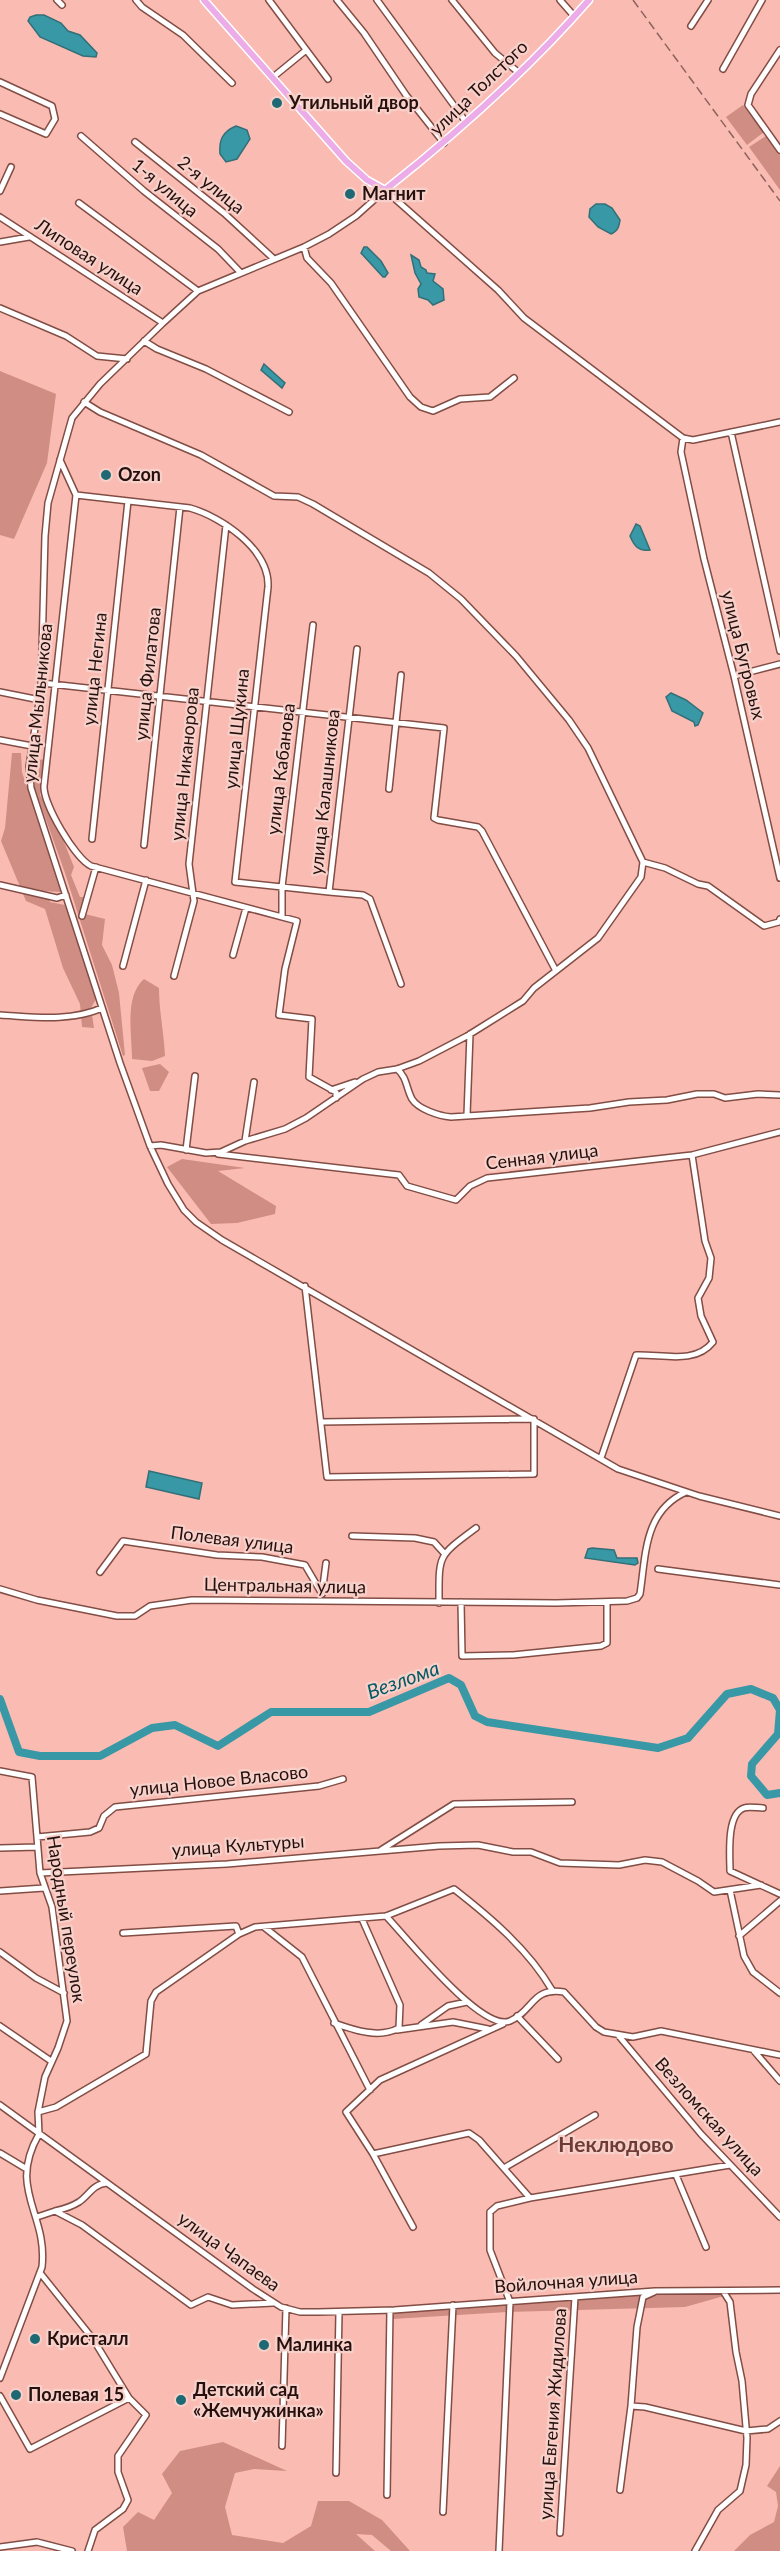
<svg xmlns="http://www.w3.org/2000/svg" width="780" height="2551" font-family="Lato,sans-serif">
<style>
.green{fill:#d08d83}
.water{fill:#3898a6;stroke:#336f78;stroke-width:1.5}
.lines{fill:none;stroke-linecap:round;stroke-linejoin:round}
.river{stroke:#3898a6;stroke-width:8}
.minor-casing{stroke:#824d45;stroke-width:8}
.major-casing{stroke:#fff;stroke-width:9}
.minor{stroke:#fff;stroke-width:5}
.major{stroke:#ebace8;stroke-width:6}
.rail{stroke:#8d635d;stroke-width:1.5;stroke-dasharray:9 4.5;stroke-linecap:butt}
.poi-dot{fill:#1e6973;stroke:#f7d0ca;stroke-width:2}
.labels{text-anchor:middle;stroke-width:4.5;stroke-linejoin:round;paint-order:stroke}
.street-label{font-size:18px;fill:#26100d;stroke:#f7d0ca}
.poi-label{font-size:18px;font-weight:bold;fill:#26100d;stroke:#f7d0ca;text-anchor:start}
.water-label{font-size:20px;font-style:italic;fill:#045963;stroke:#f7d0ca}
.quarter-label{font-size:21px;font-weight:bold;fill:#6f3c35;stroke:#f7d0ca}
</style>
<rect width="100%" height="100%" fill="#fabcb2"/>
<path class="green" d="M743 105 764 132 747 145 726 117Z
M766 136 780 155V190L749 147Z
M0 371 56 394 47 463 14 539 0 535Z
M12 753H21L22 772 61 892 45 891 50 902 65 905 96 999 91 1008 94 1028 82 1027 80 1004 63 968 45 909 26 901 1 841 5 828Z
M44 759 40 795 60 832 74 867 71 875 80 897H85V914L105 919 102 945 112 965 119 993 125 1055 123 1056 65 873 35 789V774L39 771 40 760Z
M144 979 159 988C159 1011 164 1033 165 1056L152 1061 132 1059C132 1035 124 996 144 979Z
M160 1064 169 1072 159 1091H150L142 1068Z
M182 1159 245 1168 218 1171 276 1206 275 1214 237 1223 211 1224 167 1167Z
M698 2291H723L724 2296 685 2307 507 2312 393 2319 391 2313Z
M223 2442 287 2471 254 2469 235 2473 225 2507 232 2535 283 2543 311 2526 318 2501H349L382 2520 410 2551H391L372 2535 356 2534 375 2551H127L123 2527 138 2512 154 2520 172 2493 162 2474 180 2451Z
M780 2466V2551H734L750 2535 774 2522 778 2506 776 2492 767 2486Z"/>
<path class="water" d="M36 15H44L61 23 68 31 80 35 97 53 96 57 83 56 40 37 28 21 30 17Z
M236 126 247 130 250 139 237 159 226 162 220 154C219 140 222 132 236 126Z
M596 204H605L612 208 620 220C619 227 618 231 611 234L598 227 589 217 590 209Z
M364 247H367L381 261 388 273 385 277H383L361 253Z
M411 255 419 260 421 267 426 270 427 273 435 274 433 281 443 289 444 300 433 305 428 300 419 297 418 289 421 284 415 273Z
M264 364 285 383 282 388 261 370Z
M636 524 640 526 650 550C639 552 634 546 630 536Z
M671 693 686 700 703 713 698 725 695 726 694 722 672 711 666 697Z
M149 1471 202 1483 199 1499 146 1487Z
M592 1548 614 1550 617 1558H637L638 1563 635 1565 585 1558 588 1549Z"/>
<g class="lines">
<path class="river" d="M0 1699 19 1752 40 1756H100L152 1728 175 1725 218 1746 271 1712H369L449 1678 461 1685 475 1716 487 1722 658 1748 688 1738 727 1694 751 1689 773 1698 780 1710 778 1734 752 1764 751 1776 767 1795 780 1793"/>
<defs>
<path id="minor" d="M57 0 62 5
M136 0 142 7 183 35 232 83
M269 0 328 79
M337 0 364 33 406 95 444 143
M377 0 466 122
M452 0 495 53 518 72
M560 0 574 16
M691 26 708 0
M780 50 751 94 748 105 780 150
M723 69 762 0
M272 78 305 51
M0 82 52 106 55 119 46 134 0 114
M81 136 144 191 218 249 241 273
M135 142 224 213 274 259
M0 191 11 167
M79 203 198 291
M0 217 163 323
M0 242 29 237
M304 247 307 258 331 283 410 397 421 407 433 411 460 399 490 397 514 378
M0 308 66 336 97 356 127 359
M144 341 157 349 206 369 289 412
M84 402 100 412 201 455 274 496 298 497 313 504 429 573 461 599 516 656 569 720 588 748 643 862 665 868 698 884 708 886 764 926 779 922 780 919
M780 422 693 440 683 438 524 318 498 290 385 190 356 216 329 234 304 247 198 291 163 323 100 384 72 418 48 503 45 536 41 689 29 767 31 788 120 1063 150 1146 168 1184 184 1210 196 1222 222 1240 618 1469 699 1496 780 1516
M731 432 780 651
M683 438 681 452 704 559 734 676 780 878
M60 460 76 495
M76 495 190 508C222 517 270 550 268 587L235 882 329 892 357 649
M76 495 44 786C43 804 75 858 91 866L297 921 285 969 279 1015 312 1019 309 1077 336 1092V1098
M734 676 780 664
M42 683 444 728 434 818 438 820 478 827 482 831 556 971
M0 692 40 700
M0 740 32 746
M389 789 401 675
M92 839 128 501
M144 845 180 507
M0 885 57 898 66 895
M329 892 363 895 370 899 401 984
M82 916 96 867
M282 917V887L313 625
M233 955 246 908
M123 966 146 880
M174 976 194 901 189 864 226 525
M0 1015C35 1017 70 1022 102 1008
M397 1069C407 1077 406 1088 412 1099 418 1109 439 1116 451 1117L590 1108 629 1102 667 1100 697 1094H714L725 1098 758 1094 780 1095
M331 1090 355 1082
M467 1115 470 1034
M245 1141 254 1082
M150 1146 161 1145 206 1153 221 1152 245 1141 285 1129 306 1118 363 1079 378 1072 397 1069 419 1061 467 1036 523 1001 534 988 598 938 641 877 643 862
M186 1150 195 1076
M218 1154 399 1175 407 1186 456 1200 470 1186 487 1178 692 1155 780 1132
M305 1286 327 1477 534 1474V1419L321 1422
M601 1458 636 1355C662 1354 695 1365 713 1342L701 1316 698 1298 709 1278 711 1258 705 1241 692 1155
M352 1536 415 1538 434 1542 444 1553
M658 1569 780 1585
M100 1572 123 1541 217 1555 262 1557 305 1565 322 1594
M0 1589 37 1600 117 1616H135L150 1606 192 1600 556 1603 627 1601 637 1598 640 1594C646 1554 644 1511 686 1492
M322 1594 326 1563
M461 1602 462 1656 513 1655 601 1646 607 1643V1603
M439 1603C439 1554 437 1557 476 1528
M0 1771 32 1777 40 1873 52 1907 67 2021 58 2048 45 2077 38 2112 39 2134
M763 1808C757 1808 749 1806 744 1808 726 1814 730 1856 730 1871L780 1894
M37 1837 90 1832 99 1828 104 1816 115 1807 319 1786 343 1779
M0 1848 38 1847
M381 1850 454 1804 572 1802
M40 1873 227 1864 439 1846 478 1845 513 1852H531L560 1863 619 1865 645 1860 662 1862 698 1881 714 1892 761 1885
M730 1890 744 1956 753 1972 780 1993
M0 1891 44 1888
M386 1916C406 1937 482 2033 510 2021 534 2011 531 1987 564 1992L596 2027 604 2032 633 2037 661 2031 780 2055
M264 1927 302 1957 370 2090
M123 1933 236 1926 239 1934
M739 1936 780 1901
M0 1952 36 1978 64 1993
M517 2016 558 2059
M334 2023C354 2030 379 2039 399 2028L400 2005 362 1919
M421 2025 448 2006 467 2002
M0 2026 51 2061
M397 2030 453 2022 488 2029
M618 2035 701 2134 780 2217
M754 2051 780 2081
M0 2105 253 2289 281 2307 300 2312H318L394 2310 655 2291 780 2290
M38 2112 56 2107 146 2054 151 2001 156 1992 239 1934 255 1927 386 1916 454 1889C490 1917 529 1950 552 1990
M0 2153 25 2168
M373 2154 346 2112 380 2080 503 2024
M504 2168 595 2115
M676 2175 706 2247
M55 2211C64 2209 71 2207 79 2202 89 2195 93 2184 107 2183
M37 2217 55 2211 82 2225 191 2305 208 2297 232 2305 273 2303
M413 2227 373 2154 469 2133 479 2140 530 2198
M41 2274 93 2339 129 2398 146 2415 118 2456V2472L128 2500 123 2509 95 2530 88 2551
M0 2378 42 2267C48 2213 7 2190 39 2134
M0 2396 30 2449 129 2398
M631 2406 645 2407 746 2431 768 2429 780 2421
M282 2446 286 2308
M336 2473 339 2312
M620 2490 631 2406 637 2327 643 2297 654 2292
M387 2495 390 2310
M443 2512 453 2305
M560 2533 575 2297
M0 2547 37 2542 72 2551
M499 2551 510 2302 490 2250V2212L497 2206 530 2198 730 2165
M695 2551 718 2510 740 2491 746 2465 747 2438 742 2381 736 2352 730 2302 723 2291"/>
<path id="major" d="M204 0 346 161 367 180 385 190C457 133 528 70 589 0"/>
</defs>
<use href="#minor" class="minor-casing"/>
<use href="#major" class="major-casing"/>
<use href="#minor" class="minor"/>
<use href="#major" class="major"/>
<path class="rail" d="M633 0 780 201"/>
</g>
<g class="poi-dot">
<circle cx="277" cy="103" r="6"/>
<circle cx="350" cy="194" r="6"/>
<circle cx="106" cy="475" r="6"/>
<circle cx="35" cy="2339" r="6"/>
<circle cx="264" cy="2345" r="6"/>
<circle cx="16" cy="2395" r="6"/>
<circle cx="181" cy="2400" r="6"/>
</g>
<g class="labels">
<g class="street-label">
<text transform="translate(479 88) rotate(-44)" y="6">улица Толстого</text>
<text transform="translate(211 185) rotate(39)" y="6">2-я улица</text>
<text transform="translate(165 188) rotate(40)" y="6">1-я улица</text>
<text transform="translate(89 257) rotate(33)" y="6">Липовая улица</text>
<text transform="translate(743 655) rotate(76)" y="6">улица Бугровых</text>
<text transform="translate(95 669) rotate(-84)" y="6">улица Негина</text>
<text transform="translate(148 674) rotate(-84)" y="6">улица Филатова</text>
<text transform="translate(38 703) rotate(-84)" y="6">улица Мыльникова</text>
<text transform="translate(237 729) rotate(-84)" y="6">улица Щукина</text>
<text transform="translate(185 764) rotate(-84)" y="6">улица Никанорова</text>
<text transform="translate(281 769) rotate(-83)" y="6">улица Кабанова</text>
<text transform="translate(325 792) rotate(-84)" y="6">улица Калашникова</text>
<text transform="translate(542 1157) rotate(-7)" y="6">Сенная улица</text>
<text transform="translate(232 1540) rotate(7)" y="6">Полевая улица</text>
<text transform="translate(285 1586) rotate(1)" y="6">Центральная улица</text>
<text transform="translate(219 1781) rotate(-6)" y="6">улица Новое Власово</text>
<text transform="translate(238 1846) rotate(-4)" y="6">улица Культуры</text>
<text transform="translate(66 1919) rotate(81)" y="6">Народный переулок</text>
<text transform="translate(709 2117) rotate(48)" y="6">Везломская улица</text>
<text transform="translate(229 2252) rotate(36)" y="6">улица Чапаева</text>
<text transform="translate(566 2282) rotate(-4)" y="6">Войлочная улица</text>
<text transform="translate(553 2414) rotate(-86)" y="6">улица Евгения Жидилова</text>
</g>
<g class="poi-label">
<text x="289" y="109">Утильный двор</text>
<text x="362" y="200">Магнит</text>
<text x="118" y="481">Ozon</text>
<text x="47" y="2345">Кристалл</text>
<text x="276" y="2351">Малинка</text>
<text x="193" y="2396">Детский сад<tspan x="193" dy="21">«Жемчужинка»</tspan></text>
<text x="28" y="2401">Полевая 15</text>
</g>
<g class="water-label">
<text transform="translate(403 1680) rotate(-20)" y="7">Везлома</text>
</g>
<g class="quarter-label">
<text x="616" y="2152">Неклюдово</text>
</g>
</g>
</svg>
